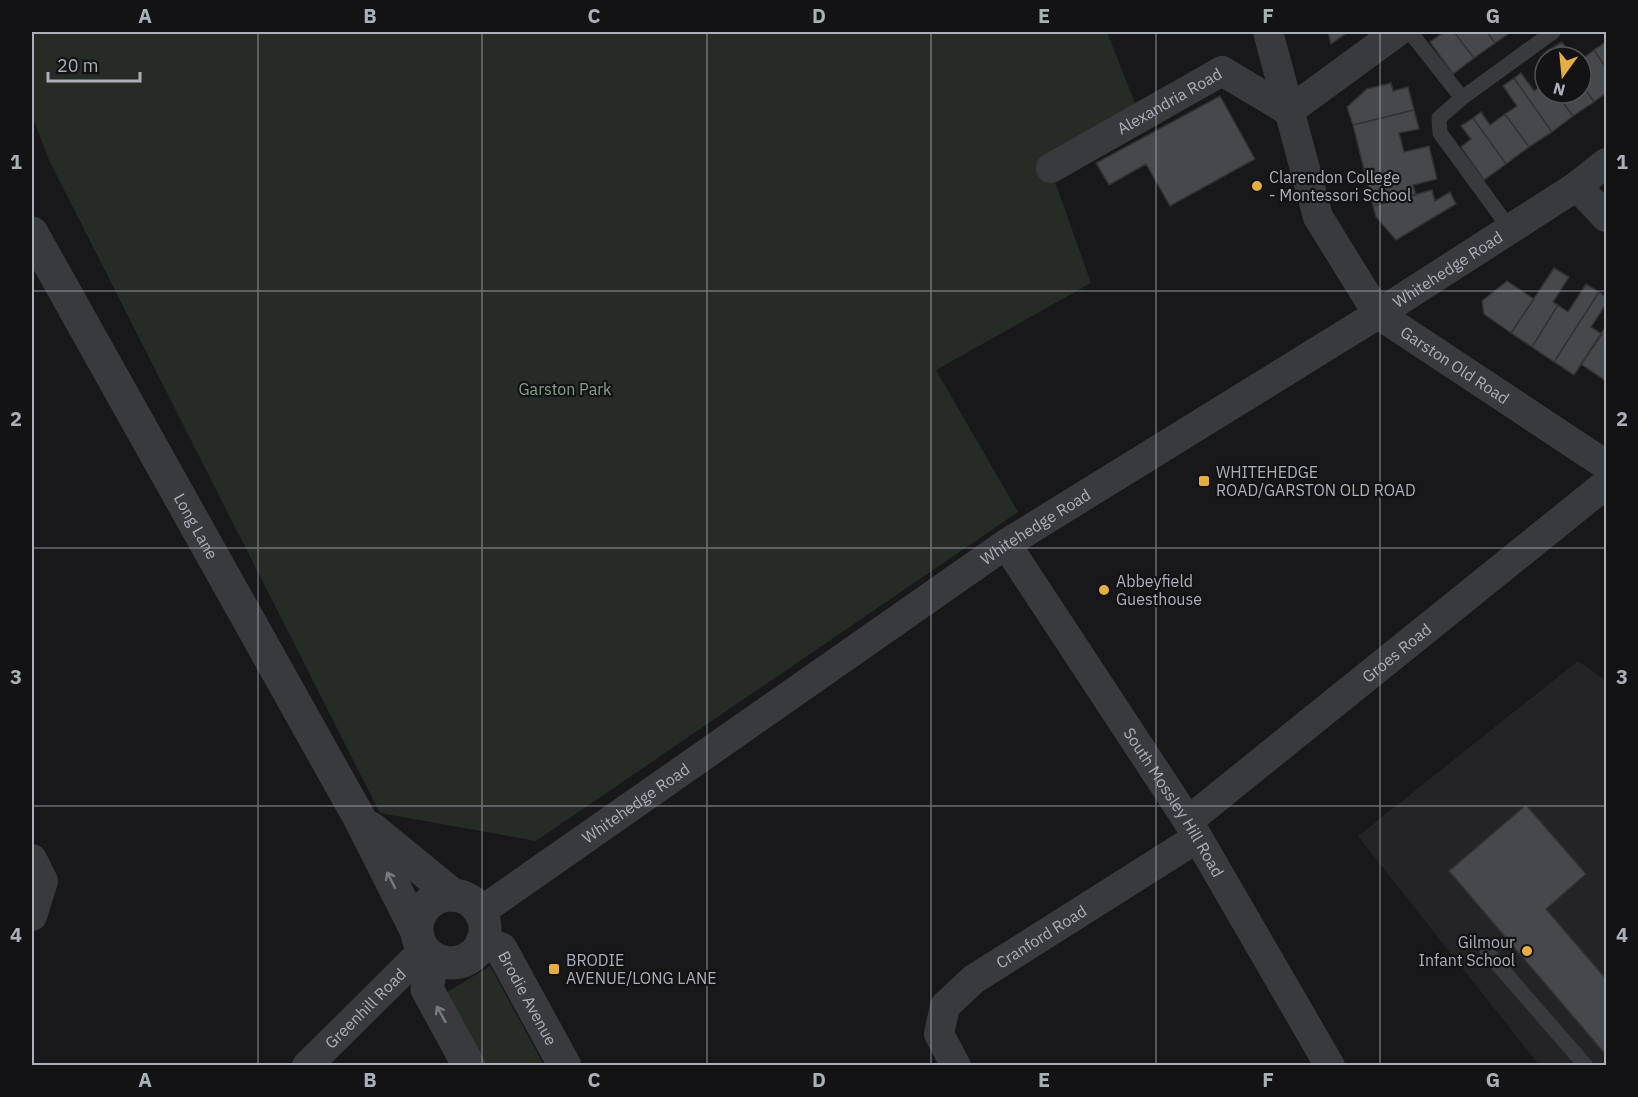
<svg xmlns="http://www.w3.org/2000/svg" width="1638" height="1097" font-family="'IBM Plex Sans',sans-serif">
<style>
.built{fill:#242426}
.green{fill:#242c25}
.building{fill:#47484c;stroke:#323235;stroke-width:1.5}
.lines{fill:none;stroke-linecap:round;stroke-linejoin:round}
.service{stroke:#393a3e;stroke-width:15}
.minor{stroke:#393a3e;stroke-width:30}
.tertiary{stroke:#393a3e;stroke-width:33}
.oneway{stroke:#787a81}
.grid{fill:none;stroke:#abafb8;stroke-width:1.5;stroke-opacity:0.55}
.poi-dot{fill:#e5ae44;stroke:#131315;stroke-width:2}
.labels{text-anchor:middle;stroke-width:4.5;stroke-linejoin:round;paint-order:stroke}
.street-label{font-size:16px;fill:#abafb8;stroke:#131315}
.poi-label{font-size:16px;fill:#abafb8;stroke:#131315;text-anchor:start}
.park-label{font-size:16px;fill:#83a285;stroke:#131315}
.neatline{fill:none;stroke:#abafb8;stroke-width:2}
.grid-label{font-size:20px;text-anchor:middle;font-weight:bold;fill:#abafb8}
</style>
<rect width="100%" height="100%" fill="#18181a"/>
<path class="built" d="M1578 661 1606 681V1065H1539L1358 836Z"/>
<path class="green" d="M32 32H1107L1142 121 1053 176 1091 283 936 370 1018 512 536 841 380 813 49 160 32 115Z
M490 966 544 1065H484L444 994Z"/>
<path class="building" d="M1328 32H1348L1331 44Z
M1444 32H1454L1474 58 1453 74 1430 42Z
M1454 32H1487L1495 43 1474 58Z
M1487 32H1511L1495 43Z
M1562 42 1572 57H1563L1555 46Z
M1606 42V68L1594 50Z
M1555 46 1563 57H1551L1547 51Z
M1594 50 1606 68V93L1594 102 1581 83V60Z
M1521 73 1534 91 1545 84V93H1556L1573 116 1552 132 1514 78Z
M1514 78 1552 132 1529 147 1505 114 1517 106 1503 86Z
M1391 83 1393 91 1408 87 1414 110 1353 125 1347 107 1367 89Z
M1581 83 1594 102 1573 116 1556 93H1581Z
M1220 96 1255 159 1170 206 1146 164 1109 185 1096 163Z
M1414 110 1419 129 1399 133 1404 152 1429 146 1437 179 1413 185 1416 195 1373 206 1353 125Z
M1481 112 1490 125 1505 114 1529 147 1506 164 1473 118Z
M1473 118 1506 164 1484 180 1461 147 1471 139 1461 126Z
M1432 190 1435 201 1450 192 1456 204 1396 240 1376 217 1373 206Z
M1554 268 1569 277 1553 302 1558 305 1532 347 1511 333Z
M1507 281 1534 299 1511 333 1484 314 1482 301Z
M1586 284 1599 292 1554 362 1532 347 1558 305 1568 312Z
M1599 292 1606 297V304L1591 327 1602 334 1574 375 1554 362Z
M1606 326V381L1581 364Z
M1526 805 1586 874 1546 909 1606 979V1055L1449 871Z"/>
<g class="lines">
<path class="service" d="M1410 32 1462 98
M1510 229 1440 133 1439 118 1462 98 1553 32
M1487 952 1586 1066"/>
<g class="minor">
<path id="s1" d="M1268 32 1318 217 1378 314 1606 465"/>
<path id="s2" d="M1051 168 1222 71 1289 111 1397 32"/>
<path d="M1577 186 1606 217"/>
<path id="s3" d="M1006 544 1188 821 1330 1066"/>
<path id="s4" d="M1188 821 1606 484"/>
<path d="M32 859 43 881 32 916"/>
<path id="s5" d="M480 912 1006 544 1378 314 1577 186 1606 163"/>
<path id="s6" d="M307 1066 424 950"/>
<path id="s7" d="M956 1066 939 1034 945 1006 974 979 1197 838"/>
</g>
<g class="tertiary">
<path id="s8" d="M32 233 360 819 417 932"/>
<path d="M371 828 453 895"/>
<circle cx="451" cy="929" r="34"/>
<path id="s9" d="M482 942 501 949 565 1066"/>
<path d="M433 958 427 989 469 1066"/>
</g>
</g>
<defs><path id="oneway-shaft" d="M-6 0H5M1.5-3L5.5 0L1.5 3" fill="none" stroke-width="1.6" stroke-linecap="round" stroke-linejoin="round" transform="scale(1.5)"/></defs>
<g class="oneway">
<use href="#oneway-shaft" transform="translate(391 880) rotate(-117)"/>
<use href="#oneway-shaft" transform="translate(441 1014) rotate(-119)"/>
</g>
<path class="grid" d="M258 32V1066M482 32V1066M707 32V1066M931 32V1066M1156 32V1066M1380 32V1066M32 291H1606M32 548H1606M32 806H1606"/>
<g class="poi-dot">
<circle cx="1257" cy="186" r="6"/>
<rect x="1198" y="475" width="12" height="12" rx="3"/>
<circle cx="1104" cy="590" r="6"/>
<circle cx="1527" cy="951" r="6"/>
<rect x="548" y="963" width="12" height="12" rx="3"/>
</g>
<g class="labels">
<g class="street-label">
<text dy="6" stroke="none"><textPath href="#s2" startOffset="136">Alexandria Road</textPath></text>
<text dy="6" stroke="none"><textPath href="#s5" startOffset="1162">Whitehedge Road</textPath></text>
<text dy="6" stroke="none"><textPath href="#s1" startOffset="398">Garston Old Road</textPath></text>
<text dy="6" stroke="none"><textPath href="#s8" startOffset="336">Long Lane</textPath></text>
<text dy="6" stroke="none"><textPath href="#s5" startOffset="676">Whitehedge Road</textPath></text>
<text dy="6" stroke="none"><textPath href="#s4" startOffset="268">Groes Road</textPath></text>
<text dy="6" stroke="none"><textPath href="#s3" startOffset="308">South Mossley Hill Road</textPath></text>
<text dy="6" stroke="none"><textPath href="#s5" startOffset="190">Whitehedge Road</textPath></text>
<text dy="6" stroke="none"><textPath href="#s7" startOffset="184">Cranford Road</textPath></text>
<text dy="6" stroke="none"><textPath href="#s9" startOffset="76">Brodie Avenue</textPath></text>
<text dy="6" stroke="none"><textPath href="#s6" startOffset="82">Greenhill Road</textPath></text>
</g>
<g class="poi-label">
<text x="1269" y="183">Clarendon College<tspan x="1269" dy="18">- Montessori School</tspan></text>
<text x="1216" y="478">WHITEHEDGE<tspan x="1216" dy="18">ROAD/GARSTON OLD ROAD</tspan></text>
<text x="1116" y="587">Abbeyfield<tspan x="1116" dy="18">Guesthouse</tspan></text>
<text x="1515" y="948" text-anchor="end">Gilmour<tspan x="1515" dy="18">Infant School</tspan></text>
<text x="566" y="966">BRODIE<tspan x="566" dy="18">AVENUE/LONG LANE</tspan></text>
</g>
<g class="park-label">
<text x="565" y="395">Garston Park</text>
</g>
</g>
<rect width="1638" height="1097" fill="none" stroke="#131315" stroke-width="66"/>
<g transform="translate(1563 75) rotate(195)"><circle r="28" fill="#131315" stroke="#505156" stroke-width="1.5"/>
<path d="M0-4.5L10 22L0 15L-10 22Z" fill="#e5ae44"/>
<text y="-9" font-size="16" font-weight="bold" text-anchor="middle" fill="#abafb8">N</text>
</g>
<path d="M48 72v9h92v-9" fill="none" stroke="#abafb8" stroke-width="3"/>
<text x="57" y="72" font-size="18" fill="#abafb8" stroke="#131315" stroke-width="4.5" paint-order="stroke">20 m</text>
<rect x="33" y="33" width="1572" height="1031" class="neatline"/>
<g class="grid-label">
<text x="145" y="23">A</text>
<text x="370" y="23">B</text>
<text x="594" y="23">C</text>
<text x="819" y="23">D</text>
<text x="1044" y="23">E</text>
<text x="1268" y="23">F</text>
<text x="1493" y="23">G</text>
<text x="16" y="169">1</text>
<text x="1622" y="169">1</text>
<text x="16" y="426">2</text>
<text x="1622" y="426">2</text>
<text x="16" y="684">3</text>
<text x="1622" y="684">3</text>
<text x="16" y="942">4</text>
<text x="1622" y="942">4</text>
<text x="145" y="1087">A</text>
<text x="370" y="1087">B</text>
<text x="594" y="1087">C</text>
<text x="819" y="1087">D</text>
<text x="1044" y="1087">E</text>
<text x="1268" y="1087">F</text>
<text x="1493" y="1087">G</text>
</g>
</svg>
